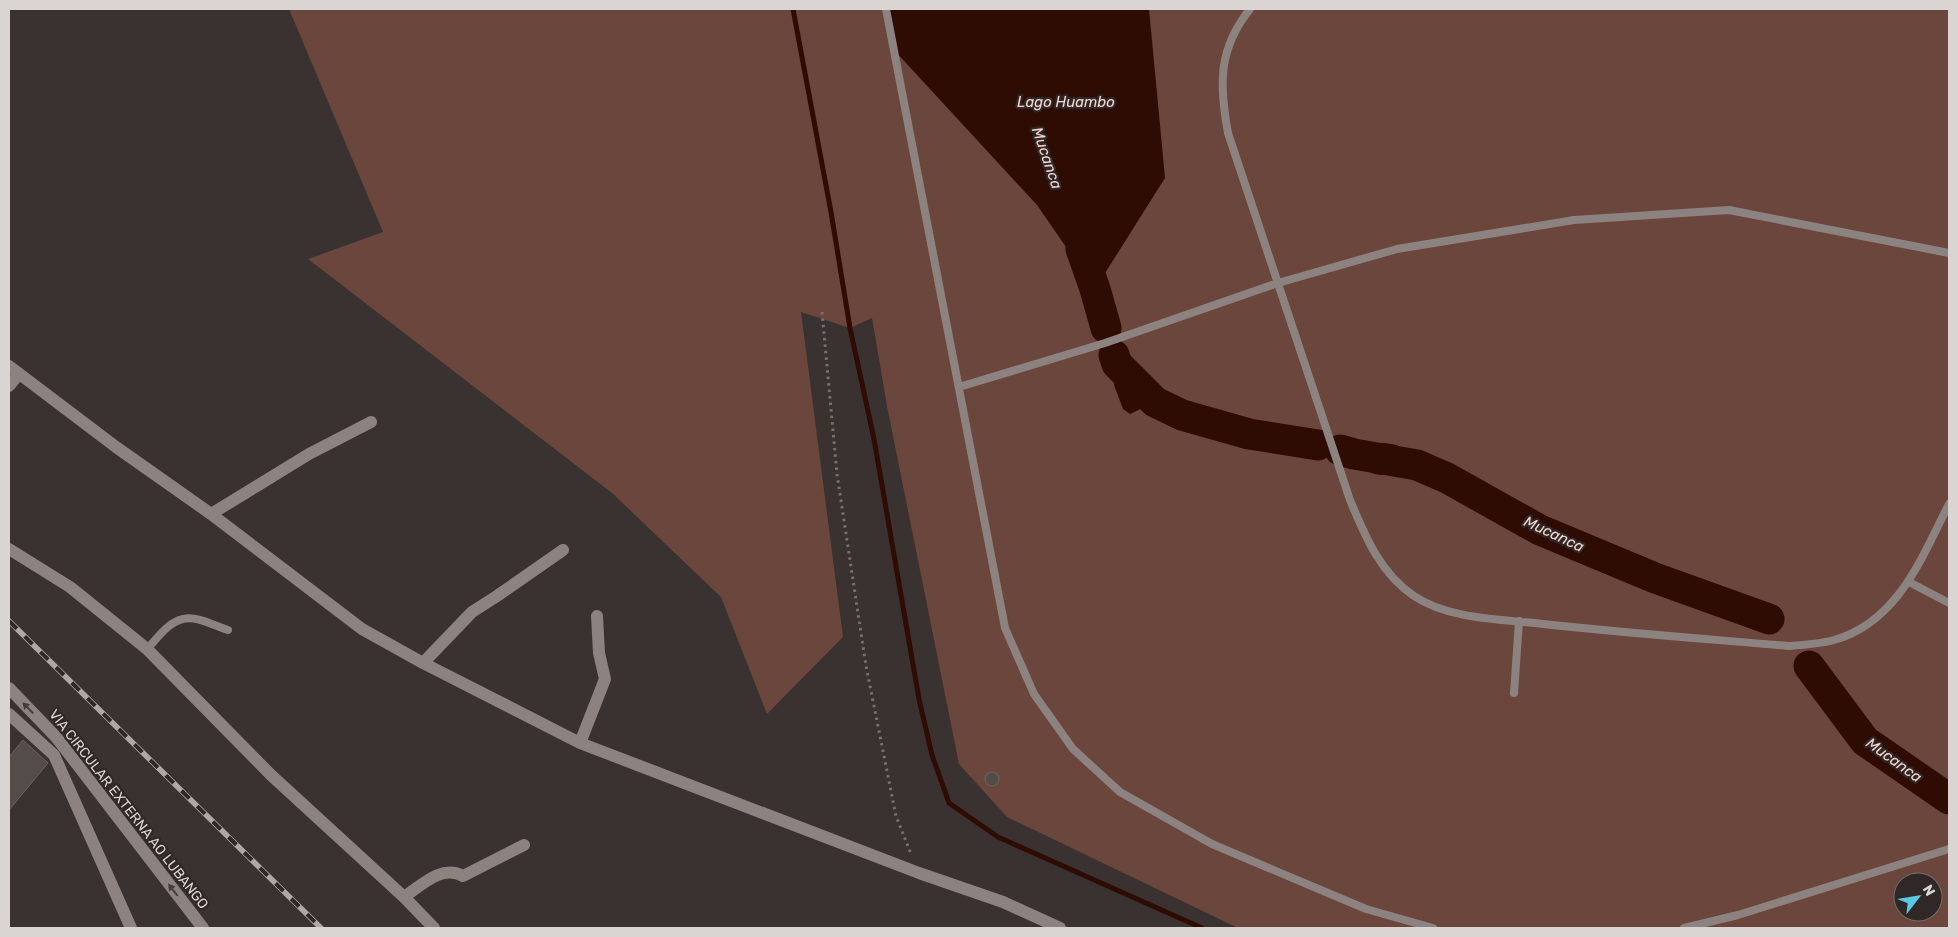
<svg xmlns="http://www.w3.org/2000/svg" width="1958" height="937" font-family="Rubik,sans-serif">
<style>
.green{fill:#6b463c;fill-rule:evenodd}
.water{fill:#2e0b03}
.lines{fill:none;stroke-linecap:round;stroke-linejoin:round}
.stream{stroke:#2e0b03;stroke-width:5}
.river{stroke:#2e0b03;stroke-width:31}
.building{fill:#544c49;stroke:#6d6361}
.path{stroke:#77706e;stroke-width:3;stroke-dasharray:2.5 4;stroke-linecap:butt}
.lane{stroke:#8c8280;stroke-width:8}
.street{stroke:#8c8280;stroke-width:12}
.secondary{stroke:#8c8280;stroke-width:12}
.rail-casing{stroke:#aea8a6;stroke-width:5.5}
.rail{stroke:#302826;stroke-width:4;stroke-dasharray:11;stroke-linecap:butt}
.oneway{fill:#473e3c}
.labels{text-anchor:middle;stroke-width:4.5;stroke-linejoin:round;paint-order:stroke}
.street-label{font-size:14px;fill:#dad5d3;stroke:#302826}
.water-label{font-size:15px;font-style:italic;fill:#f5d6ce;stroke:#302826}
</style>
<rect width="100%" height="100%" fill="#3a3230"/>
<path class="green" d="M289 9H1949V928H1238L1007 817 959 764 887 406 872 318 850 328 801 312 843 637 767 714 721 597 612 493 308 259 383 232ZM1903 882H1933V912H1903Z"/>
<path class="water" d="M886 9H1149L1165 178 1095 289 1037 205 894 50Z
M1125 360C1143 369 1148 386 1155 402L1130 414 1123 409 1114 385 1117 364Z
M1385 443 1397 445 1403 453 1416 458 1417 465C1411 468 1407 466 1401 467 1395 468 1391 473 1386 474 1371 478 1360 466 1354 454L1361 448Z"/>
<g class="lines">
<path class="stream" d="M793 9 831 212 850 328 874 439 919 699 932 755 949 803 998 837 1202 928"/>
<path class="river" d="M1081 249 1095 289 1106 328
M1114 355 1117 364 1155 402 1182 415 1249 434 1318 445
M1340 450 1354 454 1417 465 1447 478 1540 530 1655 578 1769 619
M1809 666 1865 741 1949 799"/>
</g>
<path class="building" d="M23 740 48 763 9 810V757Z
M985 779a7 7 0 1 1 14 0a7 7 0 1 1-14 0Z"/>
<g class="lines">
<path class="path" d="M822 312 837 474 866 666 896 816 911 854"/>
<path class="lane" d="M886 9 1005 628 1034 694 1073 749 1120 792 1212 844 1366 909 1433 928
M1250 9C1218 49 1219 85 1228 133L1350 500C1365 536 1380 573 1414 596 1450 620 1502 619 1543 624 1625 633 1707 639 1789 646 1804 645 1819 644 1834 640 1898 622 1922 557 1949 504
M959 387 1105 343 1278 283 1397 249 1574 220 1729 210 1949 253
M1909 582 1949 603
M147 649C157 639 168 622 183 619 196 615 215 626 228 630
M1514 693 1519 621
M1684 928 1738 915 1949 849"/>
<path class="street" d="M9 366 116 447 211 514 362 629 423 663 580 743 919 873 1003 902 1060 928
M9 386 18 375
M211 514 309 454 371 422
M9 549 70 587 147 649 271 775 404 897 434 928
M423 663 472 612 497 596 563 550
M9 714 54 755 131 928
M580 743 605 679 599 653 597 616
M404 897C422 885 442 864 463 876L524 845"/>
<path class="secondary" d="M9 688 56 737 203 928"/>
<defs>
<path id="rail" d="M9 621 321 928"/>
</defs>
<use href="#rail" class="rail-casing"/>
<use href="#rail" class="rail"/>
</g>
<defs><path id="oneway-solid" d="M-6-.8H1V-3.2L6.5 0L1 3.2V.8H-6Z" transform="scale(1.25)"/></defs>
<g class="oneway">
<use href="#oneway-solid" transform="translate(28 708) rotate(-134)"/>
<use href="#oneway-solid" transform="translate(173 890) rotate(-128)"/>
</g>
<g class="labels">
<g class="street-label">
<text transform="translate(129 809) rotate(52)" y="5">VIA CIRCULAR EXTERNA AO LUBANGO</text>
</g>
<g class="water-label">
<text x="1066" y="107">Lago Huambo</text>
<text transform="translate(1047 158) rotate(71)" y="5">Mucanca</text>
<text transform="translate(1554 534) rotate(25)" y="5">Mucanca</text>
<text transform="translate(1894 760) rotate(36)" y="5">Mucanca</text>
</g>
</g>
<rect width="1958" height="937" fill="none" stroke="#dad5d3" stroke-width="20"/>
<g transform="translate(1918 897) rotate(59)"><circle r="24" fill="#302826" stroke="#746d6b"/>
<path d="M0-4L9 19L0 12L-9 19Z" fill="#58c9e4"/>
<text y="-8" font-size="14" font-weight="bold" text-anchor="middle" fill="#dad5d3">N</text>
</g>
</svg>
